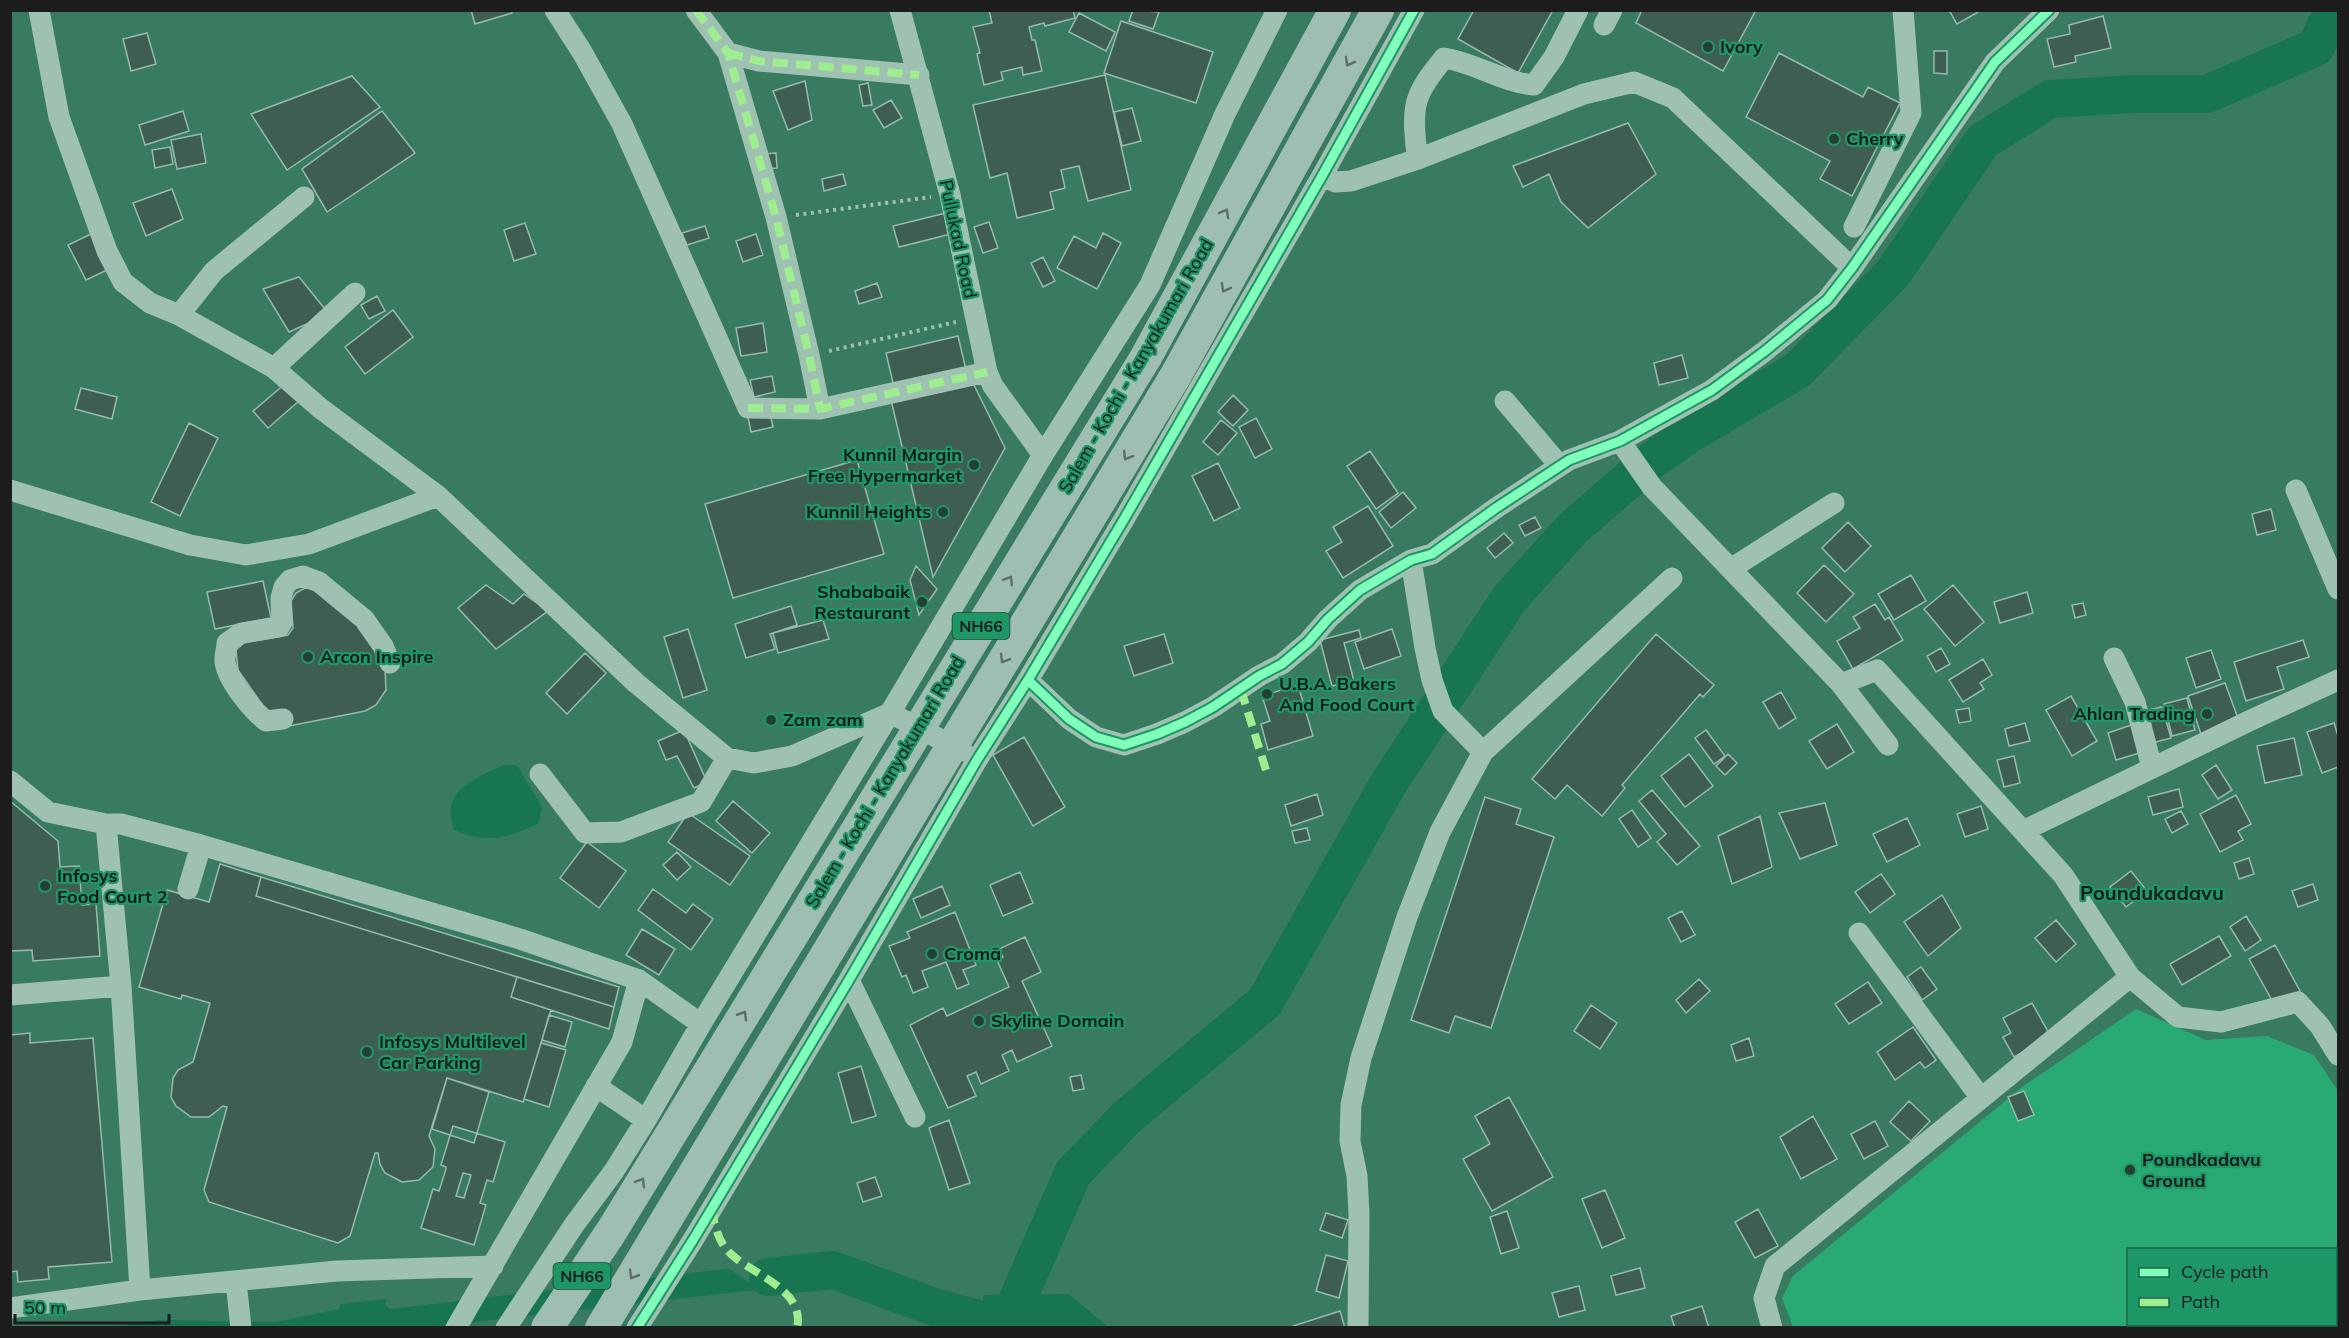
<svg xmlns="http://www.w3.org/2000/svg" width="2349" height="1338" font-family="Mulish,sans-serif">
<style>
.green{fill:#29a974;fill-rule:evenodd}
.water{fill:#177651}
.pier{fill:#397b60}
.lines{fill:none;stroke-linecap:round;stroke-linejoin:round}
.river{stroke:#177651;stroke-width:38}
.building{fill:#3f5e52;stroke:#96bbac;stroke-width:1.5;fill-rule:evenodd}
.path{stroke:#9fc1b2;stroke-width:4;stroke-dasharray:3 4.5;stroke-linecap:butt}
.minor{stroke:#9fc1b2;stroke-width:21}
.highway{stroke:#9dbeb1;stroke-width:32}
.quiet{stroke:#9fed91;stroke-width:8;stroke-dasharray:15 8;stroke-linecap:butt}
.cycleway-casing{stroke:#1d9766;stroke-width:13}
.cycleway{stroke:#80ffba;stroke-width:9}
.oneway{stroke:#5d6e67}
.poi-dot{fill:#273e34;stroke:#1d9766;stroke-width:2}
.labels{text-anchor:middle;stroke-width:4.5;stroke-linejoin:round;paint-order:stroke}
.shield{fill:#1d9766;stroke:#1d4233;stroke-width:1.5}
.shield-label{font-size:16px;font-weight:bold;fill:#1d1d1d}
.poi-label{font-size:18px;font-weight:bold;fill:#1d1d1d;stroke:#1d9766;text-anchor:start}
.street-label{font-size:18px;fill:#1d1d1d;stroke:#1d9766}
.neighbourhood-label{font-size:20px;font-weight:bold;fill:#1d1d1d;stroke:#1d9766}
</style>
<rect width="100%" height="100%" fill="#397b60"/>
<path class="green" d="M2136 1009 2206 1040 2267 1036 2314 1055 2338 1091V1327H1793L1782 1298 1793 1276 2022 1087ZM2128 1250H2336V1324H2128Z"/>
<path class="water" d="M505 765H517L542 807 539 823C508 838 488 845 454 830 451 819 448 808 454 798 462 783 490 770 505 765Z
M808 1259 824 1282 423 1328H102L158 1320 276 1322 339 1309 340 1304 387 1299 385 1305 390 1309Z
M1069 1294 1108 1327H986L983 1295Z"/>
<path class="pier" d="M764 1261 802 1288 763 1292 725 1266Z"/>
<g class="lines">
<path class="river" d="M768 1277 833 1270 940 1309 1006 1326 1073 1173 1126 1118 1265 1002 1390 781 1510 598 1573 528 1648 463 1688 435 1798 370 1893 273 1983 141 2050 99 2133 94H2207L2316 47 2333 10"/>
</g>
<path class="building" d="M471 10H511L512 13 475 24Z
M989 10H1073L1075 18 1045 26 1044 23 1029 27 1032 40H1035L1042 71 1023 75 1022 67 1001 72 1003 80 984 85 977 54 980 53 973 27 992 23Z
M1133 10 1159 12 1153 29 1129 21Z
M1474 10H1553L1518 73 1458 39Z
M1642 10H1756L1723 71 1636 23Z
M1949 10H1979L1980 11 1957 24Z
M1079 13 1115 32 1106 51 1069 32Z
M2103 16 2111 48 2075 56 2076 62 2054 67 2047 39 2070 34 2069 25Z
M1121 21 1213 52 1196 103 1104 73Z
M147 33 156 64 131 71 123 39Z
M1934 51H1947V74L1934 73Z
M1779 53 1863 97 1868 87 1900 103 1852 196 1820 179 1830 161 1746 117Z
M1105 75 1131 190 1088 201 1079 166 1061 170 1065 188 1050 192 1054 209 1017 218 1007 173 990 178 973 105Z
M352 76 380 107 287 170 251 114Z
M805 81 812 120 788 130 773 91Z
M868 83 872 105 863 106 859 85Z
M891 100 902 118 884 128 873 110Z
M1132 108 1141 141 1122 146 1114 112Z
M183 111 189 131 145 145 139 125Z
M382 111 415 153 327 212 302 169Z
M1628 123 1656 174 1588 228 1561 202 1549 174 1523 187 1513 166Z
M201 134 206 163 177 169 171 140Z
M170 147 173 164 155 168 152 150Z
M776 153 777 168 764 169 763 154Z
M843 174 846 185 824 191 822 179Z
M172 189 183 219 146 236 133 203Z
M950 212 955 233 899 247 893 226Z
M989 222 998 248 983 253 974 227Z
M525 223 536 254 514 261 504 230Z
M705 226 709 238 687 245 682 233Z
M1103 233 1121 243 1097 289 1057 268 1074 236 1096 248Z
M91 234 109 269 86 280 68 245Z
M756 234 763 255 743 262 736 241Z
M1043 257 1055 281 1043 287 1031 263Z
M299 277 329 314 289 332 263 289Z
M877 283 882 297 859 304 855 291Z
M377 296 385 311 369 319 361 305Z
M393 310 413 337 365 374 345 347Z
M763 323 767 352 741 356 736 328Z
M958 336 966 370 894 387 886 353Z
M1682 355 1688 378 1659 385 1654 363Z
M772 376 775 392 754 397 750 380Z
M971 379 1005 448 933 577 891 400Z
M286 383 300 400 268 428 253 411Z
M81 388 117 397 112 419 75 409Z
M1233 395 1248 410 1233 426 1218 412Z
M770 413 773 427 751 432 748 417Z
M1256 418 1272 449 1255 458 1239 427Z
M1221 420 1237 433 1218 455 1203 442Z
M189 423 218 438 180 516 151 502Z
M1370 451 1398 493 1376 509 1347 466Z
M857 460 884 554 733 598 705 504Z
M1218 463 1240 508 1214 521 1192 476Z
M1403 492 1416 508 1391 528 1379 512Z
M1368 506 1393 546 1343 578 1326 551 1342 542 1333 527Z
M2271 509 2276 530 2257 535 2252 514Z
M1535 517 1541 528 1525 536 1519 525Z
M1848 522 1871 546 1845 572 1822 548Z
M1504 533 1513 543 1495 558 1487 548Z
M1824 565 1854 594 1826 622 1797 593Z
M916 566 937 589 919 615 910 580Z
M1911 575 1926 601 1894 620 1878 594Z
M263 581 271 618 215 629 207 592Z
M486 585 513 604 524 594 548 611 496 649 458 608Z
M1953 585 1984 622 1955 646 1924 609Z
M305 588 315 589 360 623 385 668 386 690 376 705 365 711 289 726 266 710 238 670 236 650 244 643 288 635 293 628 291 601 296 593Z
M2027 592 2033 613 2000 623 1994 602Z
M2083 603 2086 615 2075 618 2072 605Z
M1875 604 1885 620 1889 617 1903 640 1853 669 1837 641 1860 628 1853 617Z
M791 606 797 625 770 634 775 649 746 658 735 624Z
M823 620 829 639 778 653 773 633Z
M688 629 707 690 683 698 664 637Z
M1392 629 1401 656 1364 669 1355 642Z
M1359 630 1361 638 1344 643 1354 681 1332 686 1320 640Z
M1164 634 1173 663 1134 676 1124 646Z
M1656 634 1714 685 1703 697 1700 694 1622 785 1625 788 1602 816 1567 785 1555 799 1532 779Z
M2303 640 2309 657 2277 667 2284 689 2246 701 2234 662Z
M1941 648 1950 664 1936 672 1927 656Z
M2211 650 2221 679 2196 688 2186 658Z
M585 653 606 673 567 714 546 693Z
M1983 659 1992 675 1980 683 1984 689 1963 702 1949 680Z
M2225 683 2239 721 2201 734 2188 696Z
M1298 685 1313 736 1268 750 1261 724 1270 721 1262 696Z
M1781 692 1796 718 1779 729 1763 702Z
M2071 696 2097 741 2072 756 2046 710Z
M2187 698 2195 730 2172 736 2164 704Z
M2162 707 2171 738 2152 743 2144 711Z
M1969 708 1971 721 1959 723 1956 710Z
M2025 723 2030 741 2009 746 2005 729Z
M2137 723 2146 751 2116 760 2108 733Z
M2334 723 2338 736V767L2322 773 2307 732Z
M1837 724 1854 752 1827 769 1809 741Z
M684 730 707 782 694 788 677 756 666 760 658 741Z
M1706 730 1725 756 1714 764 1695 738Z
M1024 737 1065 807 1033 826 993 755Z
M2294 738 2302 775 2265 783 2257 746Z
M1689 754 1713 786 1685 807 1661 776Z
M1728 754 1737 763 1725 775 1716 766Z
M2014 756 2020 783 2004 787 1997 760Z
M2216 765 2232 790 2218 799 2202 775Z
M2179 789 2183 807 2153 815 2148 797Z
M1652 790 1700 846 1677 865 1657 842 1666 834 1639 801Z
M1317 794 1323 815 1291 826 1285 805Z
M2236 795 2251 824 2238 831 2243 840 2220 852 2200 814Z
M1485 797 1521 809 1516 824 1554 837 1491 1028 1455 1016 1449 1033 1411 1020Z
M10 801 58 841 60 867 79 866 82 905 96 904 100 956 33 961 32 950 10 951Z
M733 801 770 833 752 853 716 821Z
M1825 803 1837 845 1800 859 1779 813Z
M1981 806 1988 829 1965 837 1957 814Z
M1632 810 1651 838 1638 847 1619 819Z
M2181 811 2188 824 2172 833 2165 819Z
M688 813 750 856 730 885 668 842Z
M1760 816 1772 867 1732 884 1718 836Z
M1907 818 1920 845 1887 862 1873 834Z
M1307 828 1310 840 1295 843 1292 831Z
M587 842 626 871 599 908 560 878Z
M677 852 691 867 677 880 663 865Z
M2249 858 2254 874 2239 879 2234 863Z
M220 864 261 877 256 896 517 977 511 997 551 1010 523 1102 447 1078 429 1136 435 1149 433 1167 419 1180 402 1182 385 1173 380 1164 378 1153H375L350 1236 338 1243 209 1202 204 1190 227 1107 223 1106 209 1117H191L176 1106 171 1097 173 1078 178 1070 193 1062 210 1003 182 995 181 999 139 987 167 890 209 902Z
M2131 871 2147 891 2126 907 2110 887Z
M1020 872 1033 903 1003 916 990 885Z
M1881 874 1895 894 1870 913 1855 892Z
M261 877 619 987 614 1007 256 896Z
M2313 884 2318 900 2298 907 2292 891Z
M942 886 950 905 921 918 913 899Z
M653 889 686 913 693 904 713 919 691 950 638 910Z
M1942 895 1961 928 1928 956 1904 922Z
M1682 911 1695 935 1681 942 1668 918Z
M955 912 976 965 963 970 969 984 957 989 946 962 922 971 928 987 913 993 906 975 902 977 889 946 910 938 907 932Z
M2246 916 2261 940 2245 951 2230 927Z
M2056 920 2076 944 2056 962 2035 938Z
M642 929 675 949 659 975 626 955Z
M2219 936 2231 956 2182 985 2170 964Z
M1025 937 1041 972 1022 981 1052 1046 1017 1062 1012 1050 1002 1055 1009 1071 981 1084 976 1072 967 1076 976 1096 948 1108 910 1025 943 1008 947 1016 1009 987 997 960 1003 957 999 949Z
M2275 945 2300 991 2274 1004 2249 959Z
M1921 967 1937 989 1922 1000 1907 977Z
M517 977 614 1007 609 1029 511 997Z
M1699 979 1710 991 1686 1013 1676 1000Z
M1868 982 1882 1003 1849 1024 1835 1004Z
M2032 1003 2051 1037 2014 1057 2003 1037 2011 1033 2003 1018Z
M1591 1005 1617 1023 1600 1049 1574 1031Z
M549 1015 572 1022 565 1047 542 1040Z
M1913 1027 1936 1060 1925 1068 1920 1062 1895 1080 1877 1052Z
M30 1033V1043L93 1038 112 1262 48 1267 49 1279 18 1282 17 1271 10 1272V1035Z
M1749 1038 1754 1056 1736 1061 1731 1045Z
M541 1043 566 1050 549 1107 524 1099Z
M861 1066 876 1116 852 1123 838 1073Z
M1081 1075 1084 1089 1073 1091 1070 1077Z
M447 1078 489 1092 474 1143 432 1129Z
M2024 1091 2034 1115 2018 1121 2008 1097Z
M1509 1097 1553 1177 1492 1211 1463 1159 1490 1144 1475 1116Z
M1909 1101 1930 1121 1911 1141 1890 1122Z
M1813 1116 1837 1159 1801 1179 1780 1137Z
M949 1120 970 1183 949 1190 929 1128Z
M1875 1121 1888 1146 1864 1159 1851 1134Z
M453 1126 505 1142 493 1182 487 1180 480 1203 486 1205 474 1245 421 1228 433 1189 439 1191 446 1169V1167L441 1165ZM463 1173 471 1175 464 1198 456 1196Z
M875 1177 882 1196 863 1202 857 1183Z
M1605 1190 1625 1238 1602 1248 1582 1199Z
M1758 1209 1778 1246 1755 1258 1735 1222Z
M1507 1211 1519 1248 1501 1254 1490 1217Z
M1326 1213 1348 1220 1342 1238 1320 1230Z
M1326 1255 1348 1261 1339 1298 1316 1291Z
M1640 1268 1645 1288 1616 1295 1611 1276Z
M1579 1286 1585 1310 1559 1317 1552 1293Z
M1702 1306 1709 1328H1675L1671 1316Z
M1340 1311 1345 1328H1290V1327Z"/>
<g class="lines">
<path class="path" d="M796 215 931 197
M829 351 956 322"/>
<path class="minor" d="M39 10 59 117 107 251 123 282 150 303 179 315 274 368 320 408 438 496
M555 10 582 52 622 124 748 408 820 409 987 372
M696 10 728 53 776 217 809 355 820 409
M900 10 950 195 987 372 993 386 1043 455
M1604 25 1612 10
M728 53 759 61 919 75
M1418 159C1415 143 1412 113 1418 98 1423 83 1434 71 1444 58 1476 63 1501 82 1534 85L1554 57 1578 10
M1322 176 1336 182 1351 181 1418 159 1584 94 1634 82 1673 98 1852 268
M1854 227 1911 113 1903 10
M179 315 214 271 304 197
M274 368 355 293
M1505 401 1560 466
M1620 441 1652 487 1841 684 1877 670 2023 831
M10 490 190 545 246 555 309 544 438 496 636 683 727 758 754 763 792 756 890 713 963 751
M2296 490 2338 589
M1411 560 1425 648 1432 680 1443 711 1483 752
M1732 568 1834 503
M2114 658 2135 702 2152 768
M1028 680 1069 719 1096 737 1124 745 1157 734 1185 722 1213 707 1259 676 1282 664 1308 642 1328 619 1360 590 1411 560 1432 554 1496 508 1569 460 1620 441 1712 390 1765 351 1827 300 1852 268 1995 62 2049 10
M1841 684 1888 745
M283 719 266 721C252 710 228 681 225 662 224 657 227 649 227 643L241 633 279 627 282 622 281 598 284 587 290 580 303 576 319 582 364 619 383 646 390 663
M540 774 585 833 621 832 701 802 727 758
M10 781 48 812 106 824H121L201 845 520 939 639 980 701 1024
M106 824 121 986 140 1290
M188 889 201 845
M1859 933 1981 1098
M2130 977 2178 1017 2221 1022 2298 1002 2320 1026 2338 1055
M849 980 915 1117
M10 995 121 986
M596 1086 646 1120
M236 1282 241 1328
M10 1308 140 1290 337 1271 493 1266
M456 1328 622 1042 639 980
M506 1328 574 1225 614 1171 646 1120 701 1024 890 713 1043 455 1150 285 1225 114 1277 10
M637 1328 693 1240 849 980 977 760 1028 680 1123 521 1322 176 1414 10
M1358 1328 1359 1214 1357 1176 1350 1141 1351 1105 1361 1058 1407 917 1440 832 1483 752 1672 578
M1772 1328 1764 1298 1775 1266 2130 977 2063 875 2023 831 2249 721 2338 680"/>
<path class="highway" d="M547 1328 611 1232 1146 357 1335 10
M601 1328 1176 375 1378 10"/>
<path class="quiet" d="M696 10 728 53 776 217 809 355 820 409
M728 53 759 61 919 75
M748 408 820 409 987 372
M1241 690 1266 770
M712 1209C713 1221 718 1239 726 1249 747 1274 806 1287 797 1328"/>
<defs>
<path id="cycleway" d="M1028 680 1069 719 1096 737 1124 745 1157 734 1185 722 1213 707 1259 676 1282 664 1308 642 1328 619 1360 590 1411 560 1432 554 1496 508 1569 460 1620 441 1712 390 1765 351 1827 300 1852 268 1995 62 2049 10
M637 1328 693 1240 849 980 977 760 1028 680 1123 521 1322 176 1414 10"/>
</defs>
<use href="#cycleway" class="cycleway-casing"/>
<use href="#cycleway" class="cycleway"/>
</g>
<defs><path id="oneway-chevron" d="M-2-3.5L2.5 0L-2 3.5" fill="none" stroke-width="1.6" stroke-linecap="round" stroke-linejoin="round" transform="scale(1.5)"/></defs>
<g class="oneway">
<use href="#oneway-chevron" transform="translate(1349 62) rotate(119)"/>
<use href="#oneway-chevron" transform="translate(1225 213) rotate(-61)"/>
<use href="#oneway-chevron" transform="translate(1225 288) rotate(119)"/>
<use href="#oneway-chevron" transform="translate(1127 456) rotate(121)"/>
<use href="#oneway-chevron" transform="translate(1009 580) rotate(-58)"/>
<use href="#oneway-chevron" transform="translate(1004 659) rotate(121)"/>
<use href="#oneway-chevron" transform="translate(743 1015) rotate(-59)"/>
<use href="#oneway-chevron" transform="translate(641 1182) rotate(-59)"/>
<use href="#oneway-chevron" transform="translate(633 1275) rotate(121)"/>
</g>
<g class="poi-dot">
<circle cx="1708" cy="47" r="6"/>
<circle cx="1834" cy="139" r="6"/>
<circle cx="974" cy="465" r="6"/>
<circle cx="943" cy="512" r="6"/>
<circle cx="922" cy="602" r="6"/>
<circle cx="308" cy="657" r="6"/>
<circle cx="1267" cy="694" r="6"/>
<circle cx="2207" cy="714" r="6"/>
<circle cx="771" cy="720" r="6"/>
<circle cx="45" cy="886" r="6"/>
<circle cx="932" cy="954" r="6"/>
<circle cx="979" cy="1021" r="6"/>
<circle cx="367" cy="1052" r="6"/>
<circle cx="2130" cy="1170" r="6"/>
</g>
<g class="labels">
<g class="shield">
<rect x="952.5" y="613" width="57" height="26" rx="4.5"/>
<rect x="553.5" y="1263" width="57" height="26" rx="4.5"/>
</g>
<g class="shield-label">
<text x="981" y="632">NH66</text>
<text x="582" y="1282">NH66</text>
</g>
<g class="poi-label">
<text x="1720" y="53">Ivory</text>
<text x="1846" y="145">Cherry</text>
<text x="962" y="461" text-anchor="end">Kunnil Margin<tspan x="962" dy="21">Free Hypermarket</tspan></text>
<text x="931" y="518" text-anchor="end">Kunnil Heights</text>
<text x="910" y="598" text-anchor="end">Shababaik<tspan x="910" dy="21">Restaurant</tspan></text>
<text x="320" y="663">Arcon Inspire</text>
<text x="1279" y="690">U.B.A. Bakers<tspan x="1279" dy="21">And Food Court</tspan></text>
<text x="2195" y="720" text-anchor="end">Ahlan Trading</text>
<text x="783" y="726">Zam zam</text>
<text x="57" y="882">Infosys<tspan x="57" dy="21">Food Court 2</tspan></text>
<text x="944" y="960">Cromā</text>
<text x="991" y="1027">Skyline Domain</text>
<text x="379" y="1048">Infosys Multilevel<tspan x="379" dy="21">Car Parking</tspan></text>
<text x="2142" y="1166">Poundkadavu<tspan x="2142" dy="21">Ground</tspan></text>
</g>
<g class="street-label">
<text transform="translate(958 239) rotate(78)" y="6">Pullukad Road</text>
<text transform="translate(1136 366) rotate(-60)" y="6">Salem - Kochi - Kanyakumari Road</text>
<text transform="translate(885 782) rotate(-59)" y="6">Salem - Kochi - Kanyakumari Road</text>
</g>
<g class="neighbourhood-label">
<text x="2152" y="900">Poundukadavu</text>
</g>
</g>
<rect width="2349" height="1338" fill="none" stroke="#1d1d1d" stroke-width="24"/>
<rect x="2127" y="1248" width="210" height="78" fill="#1d9766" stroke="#1d6649" stroke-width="1.5"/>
<rect x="2139" y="1268" width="30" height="9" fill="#80ffba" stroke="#1d6649" stroke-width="1.5"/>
<text x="2181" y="1278" font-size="18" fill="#1d1d1d">Cycle path</text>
<rect x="2139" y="1298" width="30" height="9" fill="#9fed91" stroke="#1d6649" stroke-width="1.5"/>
<text x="2181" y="1308" font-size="18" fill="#1d1d1d">Path</text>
<path d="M15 1314v9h154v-9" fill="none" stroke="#1d1d1d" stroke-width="3"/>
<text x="24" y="1314" font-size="18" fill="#1d1d1d" stroke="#1d9766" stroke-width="4.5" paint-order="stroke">50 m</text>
</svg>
